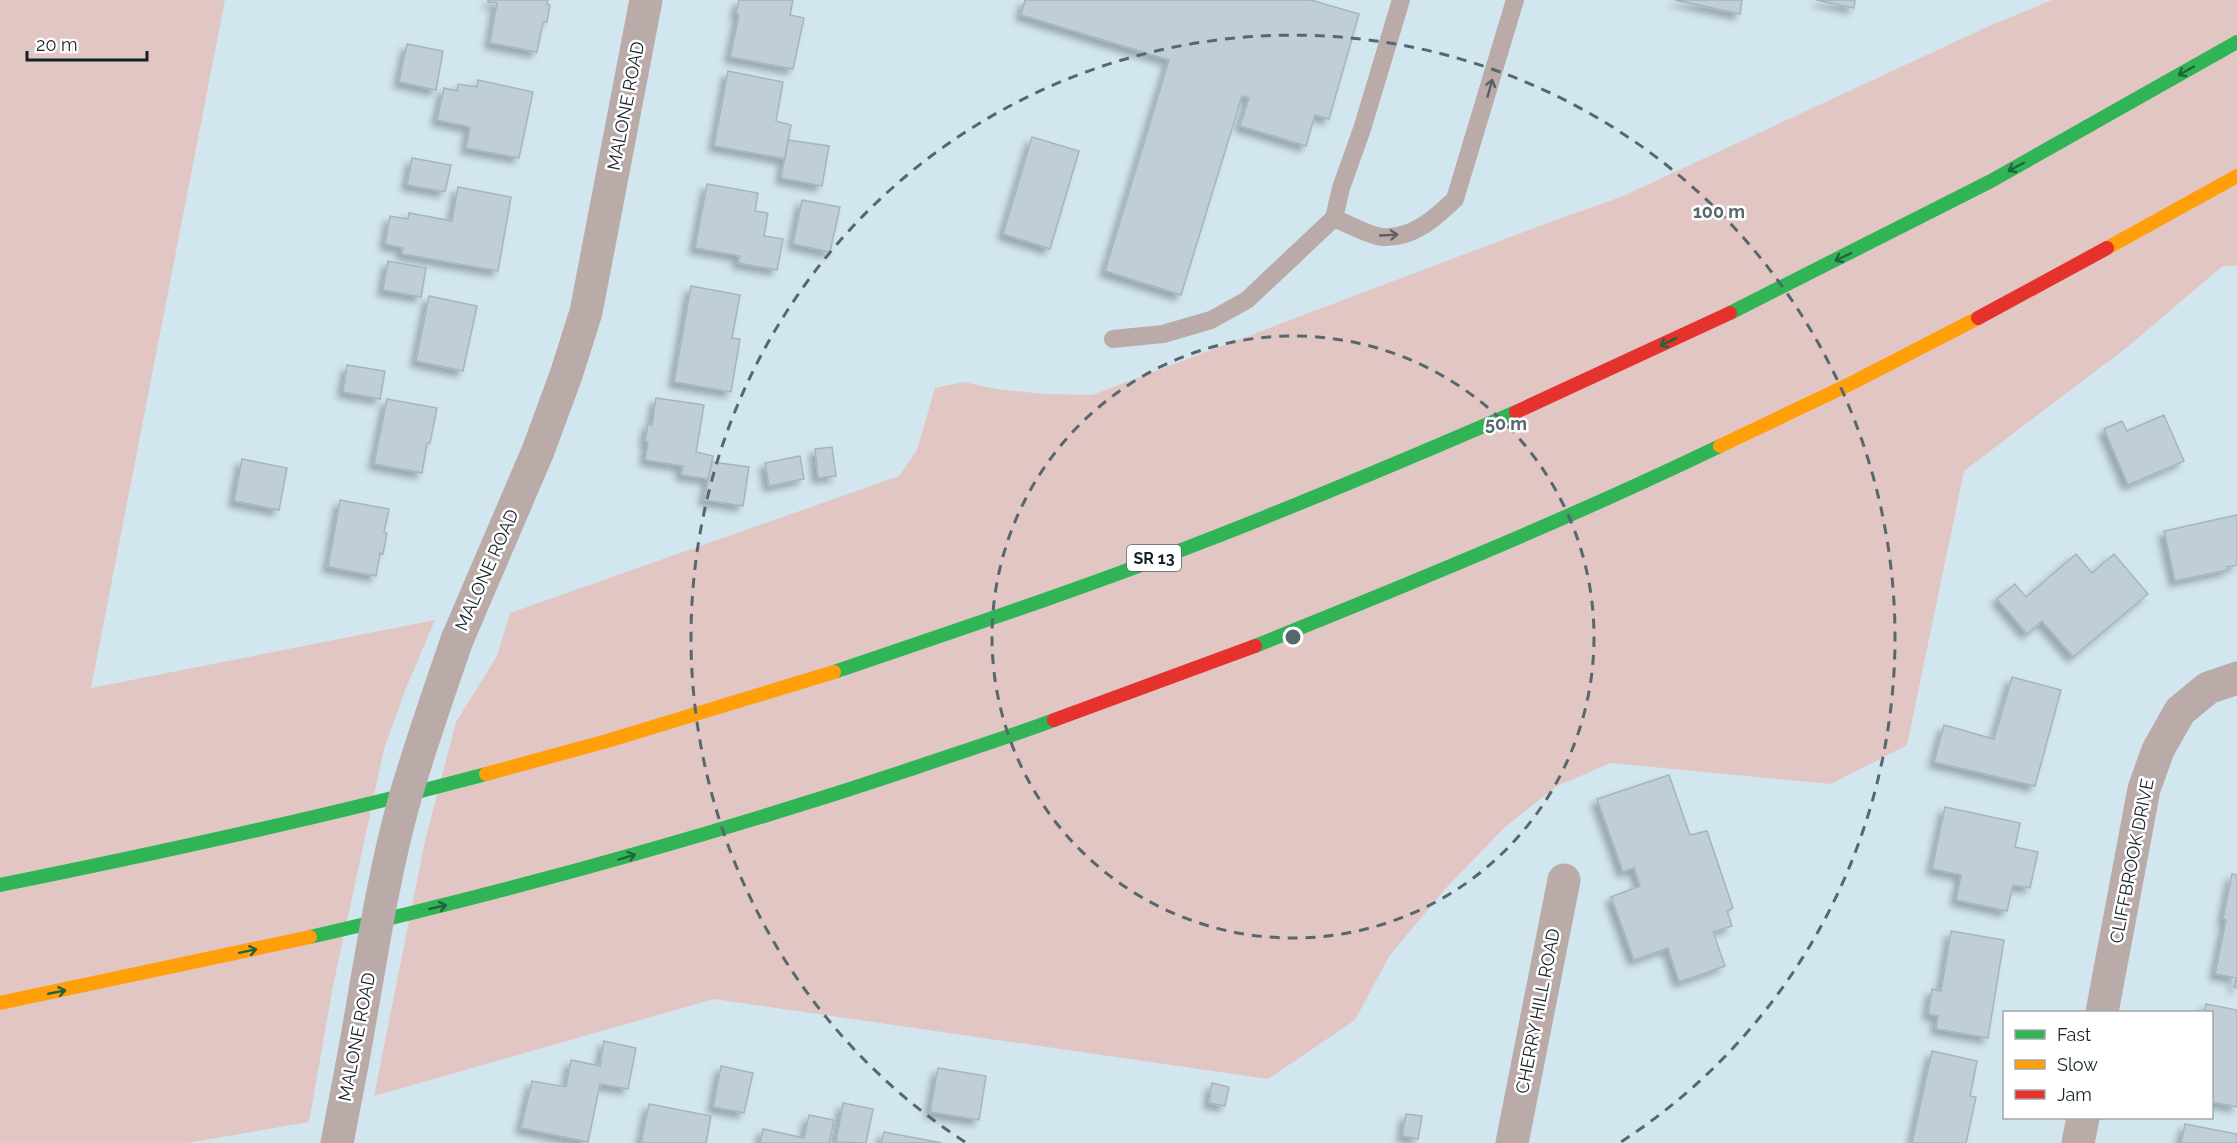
<svg xmlns="http://www.w3.org/2000/svg" width="2237" height="1143" font-family="Raleway,sans-serif">
<style>
.green{fill:#e2c6c4}
.building{fill:#c0cfd6;stroke:#a5b5bc;stroke-width:1.5;filter:url(#shadow)}
.lines{fill:none;stroke-linecap:round;stroke-linejoin:round}
.lane{stroke:#baaaa8;stroke-width:18}
.street{stroke:#baaaa8;stroke-width:33}
.fast{stroke:#30b455;stroke-width:14}
.slow{stroke:#ff9f0a;stroke-width:14}
.jam{stroke:#e5322d;stroke-width:14}
.street-bridge{stroke:#baaaa8;stroke-width:33}
.oneway{stroke:#21643d}
.oneway2{stroke:#5f6062}
.ring{fill:none;stroke:#57676e;stroke-width:3;stroke-dasharray:10 8}
.labels{text-anchor:middle;stroke-width:5;stroke-linejoin:round;paint-order:stroke}
.shield{fill:#fff;stroke:#5b6569;stroke-width:1.5}
.shield-label{font-size:16px;font-weight:bold;fill:#152329}
.street-label{font-size:18px;fill:#152329;stroke:#fff}
.centre{fill:#57676e;stroke:#fff;stroke-width:3}
.ring-label{font-size:18px;text-anchor:middle;font-weight:bold;fill:#57676e;stroke:#fff;stroke-width:5;stroke-linejoin:round;paint-order:stroke}
</style>
<defs>
<filter id="shadow"><feDropShadow dx="-5.5" dy="5.5" stdDeviation="3" flood-color="#0004"/></filter>
</defs>
<rect width="100%" height="100%" fill="#d2e6ef"/>
<path class="green" d="M0 0H225L91 688 435 620 406 688 384 749 333 986 309 1122 188 1143H0Z
M2052 0H2237V266H2223L2126 348 1964 471 1907 745 1831 784 1611 763 1557 786 1505 827 1446 888 1390 955 1355 1020 1268 1079 714 999 374 1096 425 841 456 722 497 656 510 613 899 476 917 450 935 388 964 382 996 389 1044 394 1092 395 1539 226 1621 197 1987 27Z"/>
<path class="building" d="M488 0H548L547 4 550 5 547 22H543L537 52 490 43 497 3 488 2Z
M739 0H793L790 15 804 18 793 69 730 57 739 15 736 14Z
M1025 0H1311L1359 14 1329 119 1315 115 1306 146 1240 126 1249 98 1242 96 1181 295 1105 271 1169 60 1021 15Z
M1675 0H1742L1740 14Z
M1816 0H1855L1854 8Z
M407 44 443 51 436 90 399 82Z
M728 71 783 82 776 121 791 125 785 159 714 146Z
M478 80 533 92 519 158 466 148 470 127 437 120 444 88 457 91 458 84 477 87Z
M1032 137 1079 151 1050 249 1003 234Z
M788 140 829 146 822 186 781 178Z
M412 158 451 165 445 192 407 185Z
M707 184 758 193 755 211 768 213 764 236 783 239 777 270 738 263 740 256 695 248Z
M458 187 511 197 498 271 402 254 403 248 385 244 390 216 408 219 409 213 452 221Z
M802 200 840 207 830 252 793 244Z
M388 261 426 268 421 297 383 290Z
M691 286 740 295 732 338 740 339 731 392 674 382Z
M429 296 477 306 463 371 416 361Z
M347 365 385 371 380 399 343 392Z
M656 398 704 405 696 452 713 456 708 479 681 475 683 466 645 460 648 442 645 441 648 424 652 425Z
M387 399 437 408 430 443H427L422 473 374 464Z
M2164 415 2184 461 2128 485 2104 429 2122 421 2127 431Z
M832 447 836 476 818 478 815 449Z
M800 456 804 479 769 486 765 463Z
M242 459 287 468 279 510 234 501Z
M712 462 749 467 743 506 704 500Z
M340 500 389 509 384 532 387 533 383 554 380 553 376 576 328 567Z
M2237 515V565L2227 567 2228 570 2175 581 2164 531Z
M2076 554 2092 573 2114 554 2148 594 2073 657 2042 621 2027 634 1997 599 2015 584 2026 597Z
M2012 677 2061 690 2035 786 1934 762 1944 725 1994 739Z
M1669 775 1690 835 1707 831 1733 908 1727 911 1732 926 1713 932 1725 966 1679 982 1668 948 1634 960 1611 897 1640 886 1634 868 1623 872 1597 799Z
M1945 807 2020 823 2015 847 2038 852 2030 888 2013 885 2007 911 1956 900 1961 875 1932 869Z
M2232 874 2237 875V988L2234 987 2236 978 2215 974 2226 920 2223 919Z
M1951 931 2004 940 1988 1038 1936 1029 1938 1016 1928 1014 1932 989 1941 991Z
M2206 1004 2237 1010V1107L2212 1102V1012H2204Z
M604 1041 636 1048 628 1089 600 1084 588 1142 521 1128 532 1081 566 1087 571 1060 600 1066Z
M1932 1051 1977 1061 1970 1096 1976 1097 1966 1143H1912Z
M721 1066 753 1073 744 1113 713 1107Z
M938 1068 986 1076 979 1120 930 1112Z
M1212 1083 1229 1087 1225 1106 1209 1103Z
M843 1103 873 1109 866 1143 836 1142Z
M649 1104 711 1116 706 1143H641Z
M1406 1114 1422 1116 1418 1139 1402 1136Z
M809 1115 834 1120 829 1143H760L763 1129 804 1138Z
M2185 1124 2237 1134V1143H2181Z
M884 1132 942 1143H881Z"/>
<g class="lines">
<path class="lane" d="M1334 218C1346 223 1370 236 1382 237 1413 239 1435 218 1455 199L1515 0
M1113 339 1163 334 1211 320 1247 300 1334 218 1341 188 1362 129 1401 0"/>
<path class="street" d="M457 640 538 451 566 375 586 312 646 0
M2102 1012 2144 789 2158 750 2180 711 2208 688 2237 678
M337 1143 352 1065
M1512 1143 1564 880
M2078 1143 2083 1118"/>
<path class="fast" d="M1730 313 1991 181 2237 42
M1255 646C1412 583 1568 519 1720 446
M834 672C957 630 1081 589 1202 542 1308 501 1412 457 1516 412
M0 885C163 852 325 817 486 774
M310 937C515 890 717 834 917 767 963 751 1009 737 1054 720"/>
<path class="slow" d="M2107 248 2237 176
M1720 446 1850 384 1978 318
M486 774 607 741 834 672
M0 1003 310 937"/>
<path class="jam" d="M1978 318 2107 248
M1516 412 1730 313
M1054 720 1255 646"/>
<path class="street-bridge" d="M352 1065C368 979 380 890 403 805 419 749 438 695 457 640"/>
</g>
<defs><path id="oneway-shaft" d="M-6 0H5M1.5-3L5.5 0L1.5 3" fill="none" stroke-width="1.6" stroke-linecap="round" stroke-linejoin="round" transform="scale(1.5)"/></defs>
<g class="oneway">
<use href="#oneway-shaft" transform="translate(2186 71) rotate(150)"/>
<use href="#oneway-shaft" transform="translate(2016 167) rotate(152)"/>
<use href="#oneway-shaft" transform="translate(1843 257) rotate(154)"/>
<use href="#oneway-shaft" transform="translate(1668 342) rotate(154)"/>
<use href="#oneway-shaft" transform="translate(627 857) rotate(-17)"/>
<use href="#oneway-shaft" transform="translate(438 907) rotate(-13)"/>
<use href="#oneway-shaft" transform="translate(248 951) rotate(-12)"/>
<use href="#oneway-shaft" transform="translate(57 992) rotate(-11)"/>
</g>
<g class="oneway2">
<use href="#oneway-shaft" transform="translate(1490 88) rotate(-74)"/>
<use href="#oneway-shaft" transform="translate(1389 235) rotate(-3)"/>
</g>
<g class="ring">
<circle cx="1293" cy="637" r="301"/>
<path d="M965 1142A602 602 0 1 1 1621 1142"/>
</g>
<g class="labels">
<rect class="shield" x="1127" y="545" width="54" height="26" rx="4.5"/>
<g class="shield-label">
<text x="1154" y="564">SR 13</text>
</g>
<g class="street-label">
<text transform="translate(626 106) rotate(-79)" y="6">MALONE ROAD</text>
<text transform="translate(487 570) rotate(-66)" y="6">MALONE ROAD</text>
<text transform="translate(2132 861) rotate(-79)" y="6">CLIFFBROOK DRIVE</text>
<text transform="translate(1538 1011) rotate(-79)" y="6">CHERRY HILL ROAD</text>
<text transform="translate(357 1037) rotate(-79)" y="6">MALONE ROAD</text>
</g>
</g>
<circle cx="1293" cy="637" r="9" class="centre"/>
<g class="ring-label">
<text x="1719" y="218">100 m</text>
<text x="1506" y="430">50 m</text>
</g>
<rect x="2003" y="1011" width="210" height="108" fill="#ffffff" stroke="#a1a7a9" stroke-width="1.5"/>
<rect x="2015" y="1030" width="30" height="9" fill="#30b455" stroke="#a1a7a9" stroke-width="1.5"/>
<text x="2057" y="1041" font-size="18" fill="#152329">Fast</text>
<rect x="2015" y="1060" width="30" height="9" fill="#ff9f0a" stroke="#a1a7a9" stroke-width="1.5"/>
<text x="2057" y="1071" font-size="18" fill="#152329">Slow</text>
<rect x="2015" y="1090" width="30" height="9" fill="#e5322d" stroke="#a1a7a9" stroke-width="1.5"/>
<text x="2057" y="1101" font-size="18" fill="#152329">Jam</text>
<path d="M27 51v9h120v-9" fill="none" stroke="#152329" stroke-width="3"/>
<text x="36" y="51" font-size="18" fill="#152329" stroke="#ffffff" stroke-width="4.5" paint-order="stroke">20 m</text>
</svg>
